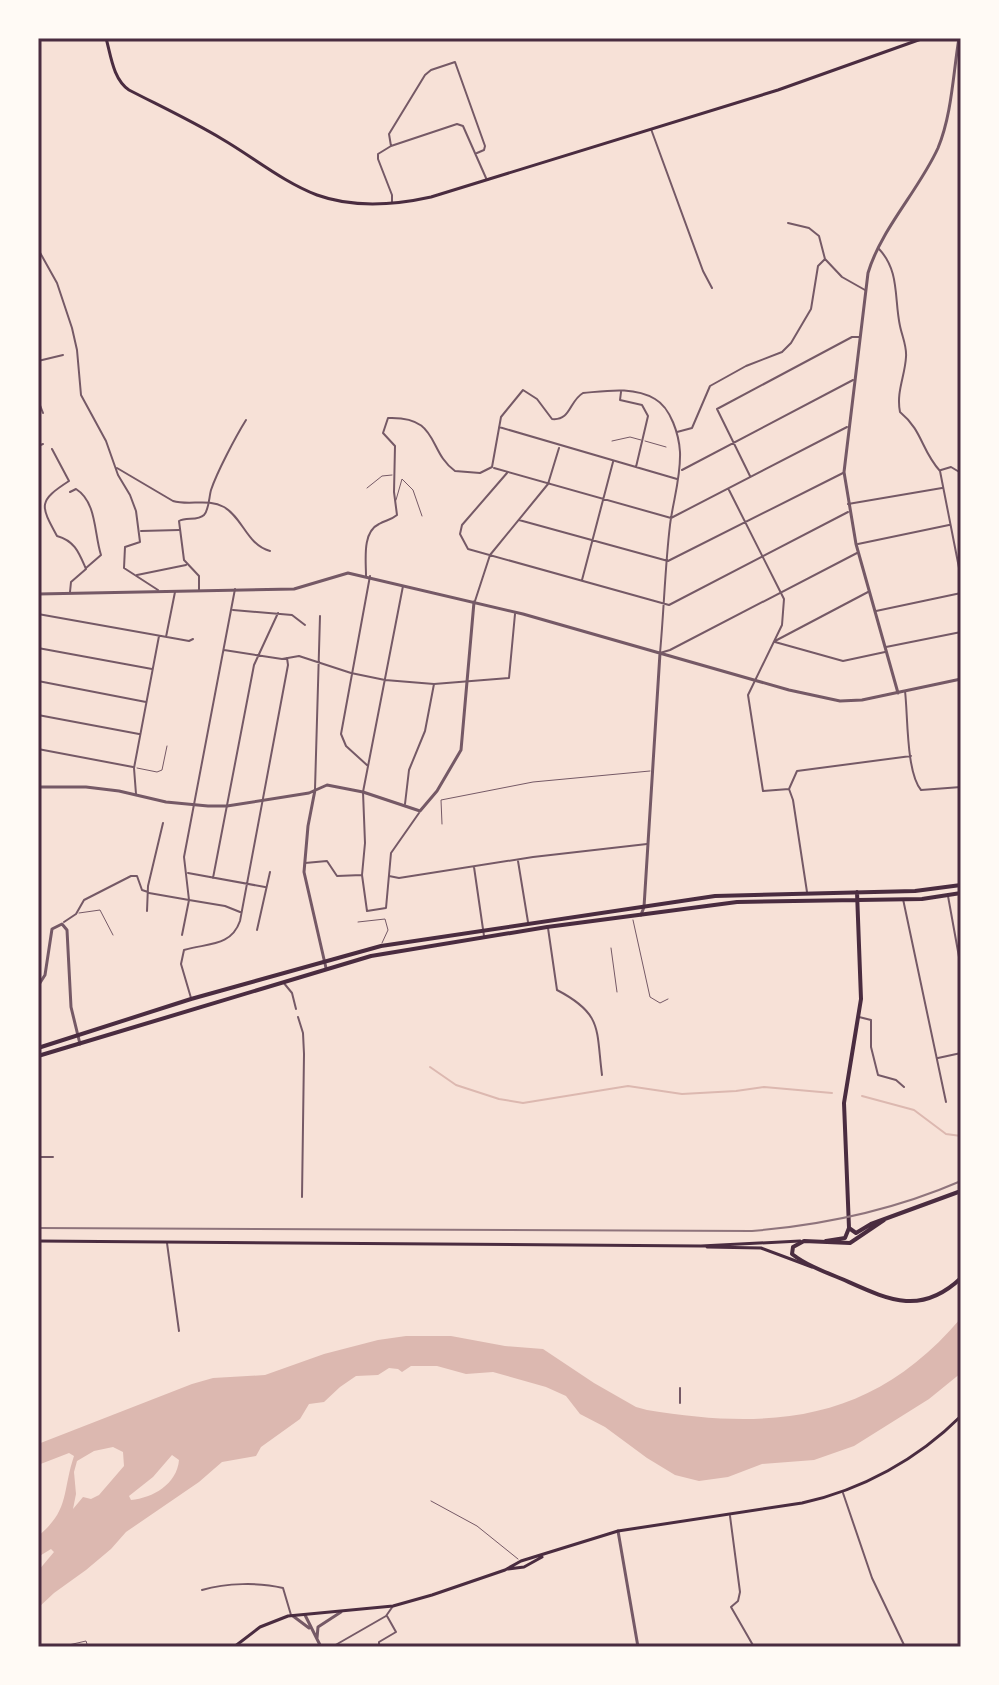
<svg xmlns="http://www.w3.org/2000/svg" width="999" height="1685" font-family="'Noto Serif',serif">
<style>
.water{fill:#dcb8b0;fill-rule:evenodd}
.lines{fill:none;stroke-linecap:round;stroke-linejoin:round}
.stream{stroke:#dcb8b0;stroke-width:2}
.service{stroke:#755966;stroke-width:1}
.minor{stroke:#755966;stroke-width:2}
.tertiary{stroke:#755966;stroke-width:3}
.secondary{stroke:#4a2c40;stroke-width:3}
.primary{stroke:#4a2c40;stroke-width:4}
.rail{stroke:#8f747c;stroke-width:2}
.neatline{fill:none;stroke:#4a2c40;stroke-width:3}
</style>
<rect width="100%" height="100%" fill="#f7e1d7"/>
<path class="water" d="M961 1318V1373L929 1399 854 1446 814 1460 762 1464 728 1477 699 1481 675 1475 647 1458 605 1427 580 1414 566 1396 546 1387 493 1372 466 1374 437 1366H411L402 1372 398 1369 389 1368 378 1375 356 1376 340 1387 324 1402 309 1404 300 1419 261 1447 256 1456 222 1462 199 1482 126 1532 111 1549 86 1570 54 1593 38 1608V1571L54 1552 51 1549 38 1557V1536C70 1510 62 1492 74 1456L69 1453 38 1465V1444L192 1384 213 1378 265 1375 324 1354 378 1340 406 1336H451L505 1346 543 1349 594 1383 636 1407 647 1410C774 1431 874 1421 961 1318ZM113 1447 123 1452 124 1466 99 1495 91 1499 83 1497 73 1509 76 1494 74 1472 77 1461 94 1451ZM172 1455 179 1460C177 1484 153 1498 131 1500L129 1496 153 1477Z"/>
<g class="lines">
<path class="stream" d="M430 1067 456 1085 499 1099 523 1103 628 1086 682 1094 736 1091 764 1087 832 1093
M862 1096 914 1110 946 1134 961 1136"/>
<path class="service" d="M612 441 630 437 641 440
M645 441 666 447
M367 488 382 476 392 475
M396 500 402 479 413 490 422 516
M137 768 157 772 162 770 167 746
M442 824 441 800 533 782 650 771
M79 913 100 910 113 935
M633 920 650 997 660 1003 668 999
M358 922 385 919 388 930 382 943
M611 948 617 992
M431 1501 477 1526 518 1559
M60 1647 86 1641 88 1647"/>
<path class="minor" d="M651 129 703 271 712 288
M391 146 389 134 425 75 431 70 455 62 485 146 484 150 477 153
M392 203V195L378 159V154L391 146 457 124 463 126 486 178
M788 223 809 228 819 236 825 259 842 277 865 290
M38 249 57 283 72 328 77 350 81 395 106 441 118 475 130 495 136 511 140 542 125 547 124 568 158 590
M879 249C900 271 894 299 900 326 902 336 907 346 906 357 905 376 896 392 900 412 923 431 921 450 940 471L961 578
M38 361 63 355
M621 392 620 400 642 405 648 416 636 467
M38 400 43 413
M499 427 677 479
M677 432 692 428 710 386 746 366 782 352 791 343 811 309 818 266 825 259
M38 446 43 444
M52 449 69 481C38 501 40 505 57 536 75 541 79 553 86 569L71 582 70 592
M117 468 173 501C189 506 208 498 224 507 243 518 247 545 270 551
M494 468 671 518 847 427
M682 470 853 380
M941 470 951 467 961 473
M507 473 462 525 460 534 468 549 669 605 848 512
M750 476 717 409 852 337H859
M729 490 784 599 782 625 748 695 763 791 789 789
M70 492 76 489C97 502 94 534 101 555L86 568
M848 504 942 488
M519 520 668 561 843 473
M141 531 179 530
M858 544 949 525
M137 575 186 565
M366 576C366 560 362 532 379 524 386 520 391 520 397 515L394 492 395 446 383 433 388 418C440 416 427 451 455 471L480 473 492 467 501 417 523 390 537 399 552 419C571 421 569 401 583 393 606 391 633 386 655 399 671 408 679 435 680 452 681 477 673 501 670 525 665 567 664 610 660 653L670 650 857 553
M582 580 613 462
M235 589 184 857 189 900 225 906 240 912
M199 590V576L184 560 179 521C186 517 198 521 204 515 209 510 209 497 211 490 217 472 236 436 246 420
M475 601 490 555 548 484 559 448
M233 610 292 615 305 625
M876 611 961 593
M38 614 178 639 189 641 193 639
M166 637 175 592
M775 641 868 592
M775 642 843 661 885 652
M886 647 961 632
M38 648 152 669
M224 650 282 659 299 656 351 673 385 680 434 684 509 678 515 614
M38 681 146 702
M905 691C908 715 906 772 921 790L961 787
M38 715 139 734
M38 749 133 767
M368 766 346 746 341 734 370 576
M315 789 320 616
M136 794 134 768 159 636
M405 804 409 770 425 731 434 684
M518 861 528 922
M305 863 327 861 337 876 362 875 367 911 386 908 391 853 419 813
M474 867 484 936
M188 873 265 887
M362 875 365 843 363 792 403 586
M389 876 399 878 533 857 647 844
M213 878 254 665 278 613
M807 892 793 800 789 789 797 771 911 756
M149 893 189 900 182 935
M948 896 961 968
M903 899 946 1102
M147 911 148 886 163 823
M64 922 76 914 84 900 131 876H137L142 890 148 892
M548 928 557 990C603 1014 596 1029 602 1075
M257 930 270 872
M283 982 292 993 296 1009
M191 998 181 964 184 950C207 943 231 947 240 921L288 665 287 658
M298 1017 303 1033 304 1054 302 1197
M859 1017 871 1020V1047L878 1075 896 1080 904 1087
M938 1058 961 1053
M38 1157H53
M167 1243 179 1331
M680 1403V1388
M843 1493 872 1578 905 1647
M730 1516 740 1592 738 1601 731 1607 754 1647
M202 1590C226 1583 259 1582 283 1588L291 1615
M332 1647 386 1616 393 1606
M379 1647V1642L396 1632 387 1616"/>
<path class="tertiary" d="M38 594 294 589 348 573 523 614 789 690 840 701 862 700 961 679
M898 693 856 544 844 472 868 273C881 229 919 190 938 148 952 114 953 74 959 38
M38 787H86L119 791 166 802 208 806H227L309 793 327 785 363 792 420 811 437 791 461 750 474 602
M315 790 308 826 304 872 326 968
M641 915 644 907 660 653
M38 986 45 975 52 929 62 924 67 930 71 1007 80 1044
M618 1531 638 1647
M305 1615 321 1647
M293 1616 309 1628
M317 1638 318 1627 341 1612"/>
<path class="secondary" d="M106 38C111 56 113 79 129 90 160 106 192 121 222 139 253 157 283 182 317 195 353 208 395 205 431 197L778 90 924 38
M38 1241 701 1246 800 1241
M707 1247 761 1248 812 1267
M508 1569 524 1567 542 1557
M234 1647 260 1627 288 1616 393 1606 432 1595 505 1570 521 1561 618 1531 802 1503C862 1490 918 1459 961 1416"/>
<path class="primary" d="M38 1048 191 999 381 946 715 896 915 891 961 885
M38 1056 371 956 547 927 737 902 922 899 961 893
M884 1220 850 1243 804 1241 793 1247 792 1254C806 1265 825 1272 842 1279 887 1299 920 1317 961 1278
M849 1228 856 1233 871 1224 961 1191
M826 1241 845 1238 849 1228 844 1103 861 999 857 892"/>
<path class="rail" d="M38 1151H39
M38 1228 752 1231C825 1225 894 1210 961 1181"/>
</g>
<rect width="999" height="1685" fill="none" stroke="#fffaf5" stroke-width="80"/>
<rect x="40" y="40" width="919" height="1605" class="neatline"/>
</svg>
